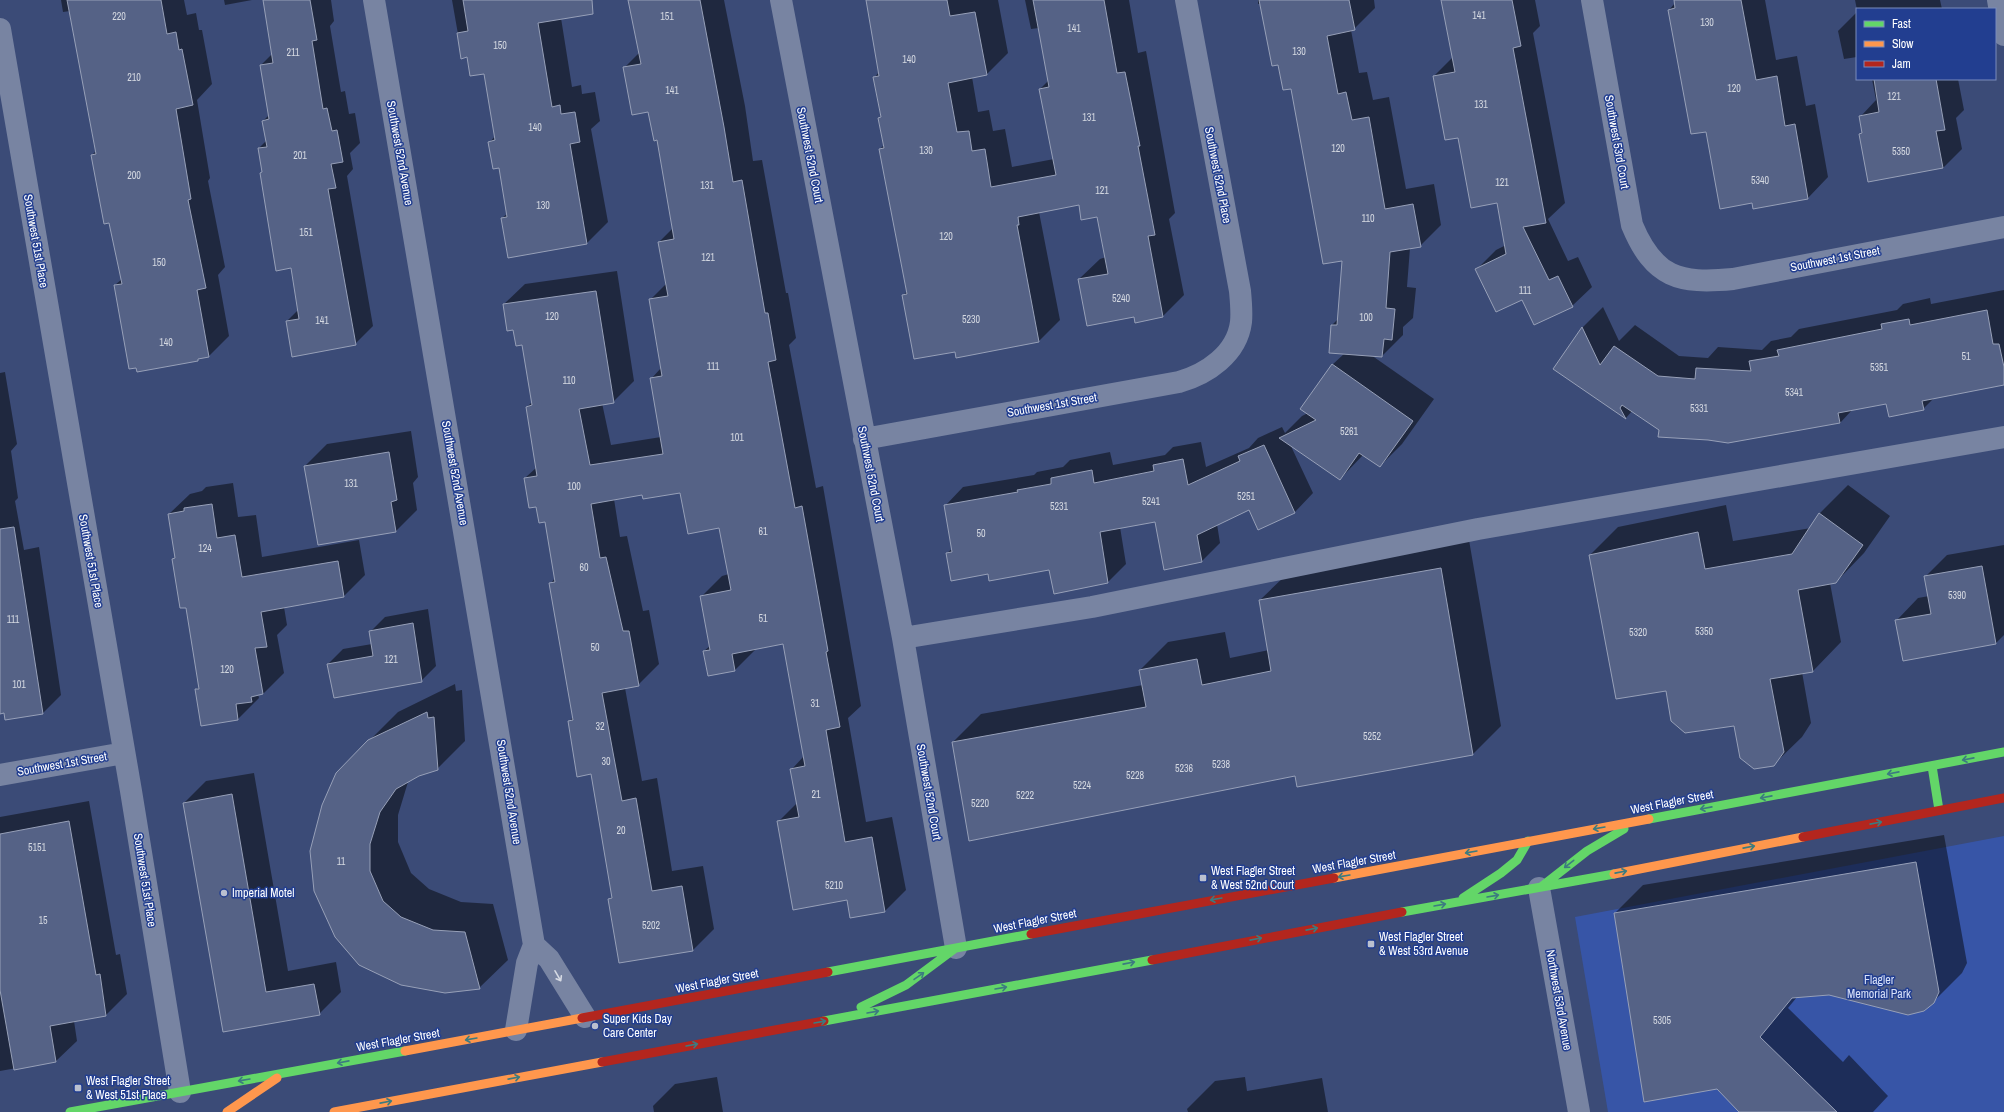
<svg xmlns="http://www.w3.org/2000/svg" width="2004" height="1112" font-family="'Archivo Narrow',sans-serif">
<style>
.green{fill:#3755a7}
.shadow{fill:#0007}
.building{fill:#556286;stroke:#97a0b8}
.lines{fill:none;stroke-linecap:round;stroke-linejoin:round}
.street{stroke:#7884a2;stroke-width:22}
.fast{stroke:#63d668;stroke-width:9}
.slow{stroke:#ff974d;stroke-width:9}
.jam{stroke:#b3261e;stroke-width:9}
.oneway{stroke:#3c7b80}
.oneway2{stroke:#d6dae3}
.poi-dot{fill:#bac0cf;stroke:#223e90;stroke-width:1.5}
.labels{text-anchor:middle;stroke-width:3;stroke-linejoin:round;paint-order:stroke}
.number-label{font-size:10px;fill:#d4d8e1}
.street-label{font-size:12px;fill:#fff;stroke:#223e90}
.poi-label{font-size:12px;fill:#fff;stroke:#223e90;text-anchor:start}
.park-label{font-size:12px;fill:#d8e1f9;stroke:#223e90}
</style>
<rect width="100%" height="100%" fill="#3b4b77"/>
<path class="green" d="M2004 836V1112H1608L1575 917Z"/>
<path class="shadow" d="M61 0H184L187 15 196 13 199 30H202L212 84 197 100 210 178 208 181 225 267 218 275 229 336 209 356 200 357 198 360 137 366 115 285 122 279 110 222 92 155 96 151 70 11 63 12Z
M224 0H252L225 5Z
M264 0H331L334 21 330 26 341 92 345 91 349 114 355 113 360 143 350 153 353 169 347 176 373 326 355 344 287 321 298 310 291 267 261 173 263 171 259 148 267 140 263 121 269 115 261 65 272 54Z
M452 0H592L577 16 561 18 572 87 581 85 582 94 595 92 600 121 591 129 608 222 587 243 509 257 502 218 508 213 499 167 490 142 495 136 485 73 468 56 462 57Z
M630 0H724L745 106 753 161 762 160 786 293H788L796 338 789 345 816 488 823 486 861 706 848 718 866 822 892 817 906 890 885 911 851 917 848 899 778 822 798 802 792 769 804 756 784 643 756 649 735 670 708 675 704 651 710 646 701 597 722 576 729 574 720 527 681 492 643 493 614 499 620 537 627 536 643 611 649 610 659 664 638 685 625 688 642 781 657 778 672 871 703 866 714 929 693 950 609 899 613 896 592 773 569 722 573 717 551 583 555 578 546 521 537 506 525 478 537 467 527 407 533 401 523 344 504 304 525 284 617 271 634 381 613 402 602 403 611 445 661 437 651 379 661 368 650 300 667 283 659 242 673 228 657 139 649 111 624 68 640 52Z
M867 0H998L1008 53 987 74 972 77 978 112 989 110 993 131 1005 129 1012 167 1054 159 1040 89 1049 80 1039 28 1031 29 1025 0H1129L1138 53 1146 51 1175 213 1169 219 1184 295 1163 316H1135L1079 279 1100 259 1106 257 1098 216 1079 204 1039 212 1060 320 1039 341 956 351 903 296 907 291 880 149 884 145 879 118 881 116 874 78 879 72Z
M1258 0H1374L1375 8 1354 29 1351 30 1359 73 1367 72 1373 100 1389 97 1406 189 1434 184 1441 225 1420 246 1410 248 1407 287 1416 288 1413 318 1403 327V335L1382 356 1371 355 1434 399 1402 444 1380 466 1364 454 1340 479 1290 444 1313 493 1295 512 1258 528 1249 509 1217 524 1220 543 1202 561 1165 568 1156 521 1120 527 1126 564 1108 582 1050 569 989 573 947 553 953 548 945 506 963 487 1034 475 1037 472 1063 467 1070 460 1110 452 1113 465 1165 455 1173 447 1201 442 1206 467 1249 448 1258 438 1282 427 1285 433 1302 416 1308 413 1332 365 1345 353 1330 352 1332 325 1338 319 1343 260 1292 88 1279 64 1261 4H1258Z
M1442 0H1535L1540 26 1533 33 1565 203 1548 219 1568 261 1578 257 1592 287 1572 306 1523 299 1477 269 1496 250 1506 245 1498 202 1459 137 1434 76 1453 57Z
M1675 0H1765L1776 60 1797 56 1806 106 1815 104 1828 177 1808 198 1753 202 1706 131 1669 10 1675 3Z
M1855 0H1940L1942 9 1857 10Z
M1857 12V57L1844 59 1838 31Z
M1872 79H1958L1964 110 1956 118 1962 149 1943 168 1860 134 1863 131 1861 116 1876 100Z
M2004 290V384L1935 397 1923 409 1887 403 1853 409 1840 423 1660 430 1632 411 1626 418 1554 369 1583 327 1603 307 1619 341 1635 325 1679 356 1708 358 1718 347 1762 350 1771 341 1791 337 1799 329 1897 310 1903 304 1930 298 1931 304Z
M5 372 17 444 11 451 18 498 15 501 24 550 39 547 61 695 43 713 6 719 5 712 0 713V373Z
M411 431 418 477 413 483 417 510 395 532 305 466 327 444Z
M233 483 238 517 256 515 262 557 359 540 365 575 344 596 284 607 287 625 277 635 284 673 263 694H258L259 698 238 719 202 725 196 690 200 686 187 606 173 559 176 556 169 514 190 494 202 491 206 487Z
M1848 485 1890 516 1864 553 1836 582 1830 583 1841 642 1813 671 1802 672 1811 723 1802 737 1773 765 1735 725 1667 690 1590 555 1618 527 1726 505 1733 541 1811 528 1820 513Z
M1469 540 1501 726 1473 754 1298 786 1296 775 953 742 981 714 1143 685 1140 670 1168 642 1225 632 1230 658 1269 650 1260 600 1289 572Z
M2004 545V635L1996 643 1897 620 1918 598 1929 596 1925 577 1947 555Z
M428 609 436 666 421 681 328 664 343 649 372 644 370 632 385 617Z
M455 684 456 691 462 690 465 741 437 769 419 775 408 782 398 815V842L411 873 429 889 461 902 493 904 508 960 479 988 360 964 369 741 398 712Z
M254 773 288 971 336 962 341 992 319 1014 224 1031 184 803 206 781Z
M89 801 116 955 120 954 127 994 106 1015 74 1021 77 1041 56 1061 0 1071V817Z
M1944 835 1967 963 1962 973 1933 1002 1829 994 1797 997 1788 1008 1843 1062 1849 1055 1888 1096 1873 1112H1741L1615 913 1643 885Z
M717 1077 723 1112H654L653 1106 675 1084Z
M1245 1077 1247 1091 1322 1078 1328 1112H1188L1187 1109 1215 1081Z"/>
<path class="building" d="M67 0H161L167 34 176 32 179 50 182 49 193 105 176 109 191 199 188 200 206 288 197 290 209 357 198 359V361L137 372 136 368 129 369 114 285 122 284 109 223 104 224 91 155 96 154Z
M263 0H310L317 40 312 41 323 109 327 108 332 131 337 130 343 162 331 164 336 188 328 189 356 345 292 357 286 321 299 319 291 268 276 271 260 173 262 172 258 148 267 147 262 121 269 119 260 65 273 63Z
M463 0H592L593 14 538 23 552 107 560 105 561 114 575 112 580 142 570 144 587 244 508 258 501 218 507 217 499 168 493 169 488 142 495 140 484 74 470 76 467 57 461 59 457 33 468 31Z
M628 0H700L724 127 733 182 742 180 765 313H768L776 360 768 362 795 508 802 506 828 651 826 652 840 727 826 730 845 842 872 837 885 912 850 918 847 900 793 910 777 821 799 817 790 769 805 766 783 644 732 654 735 671 708 676 703 651 710 650 700 596 731 590 719 528 688 534 680 493 643 499 642 495 591 504 600 558 606 557 623 631H629L639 686 602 693 622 801 636 798 652 891 682 886 693 951 619 963 608 899 612 898 591 774 577 777 568 721 573 720 549 583 555 582 545 522 539 523 536 507 529 508 524 478 537 476 526 407 532 405 522 345 516 346 513 330 507 331 503 304 596 291 614 403 579 409 590 465 663 454 650 378 662 376 649 299 668 296 658 242 674 239 657 140 654 141 648 112 632 115 623 67 641 64Z
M866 0H947L950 16 975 12 987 75 948 83 957 132 969 131 972 151 985 149 991 187 1056 175 1039 89 1049 87 1033 0H1104L1117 73 1125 72 1140 146H1138L1155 235 1148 236 1163 317 1135 323 1134 317 1087 326 1078 279 1108 274 1097 217 1081 220 1079 205 1018 217 1019 225H1017L1039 342 956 358 955 352 914 359 902 295 907 294 879 149 884 148 878 118 881 117 873 77 879 76Z
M1259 0H1349L1355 30 1327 36 1338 94 1346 92 1352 120 1369 117 1385 209 1413 204 1421 247 1390 252 1386 308 1395 309 1392 340 1384 339 1382 357 1329 353 1331 325H1337L1342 261 1323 264 1291 89 1283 90 1278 65 1272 66Z
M1441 0H1512L1521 46 1513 48 1546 223 1523 227 1549 280 1558 276 1573 307 1534 325 1522 300 1496 312 1475 269 1506 254 1497 203 1471 208 1458 138 1445 140 1433 76 1455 72Z
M1674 0H1741L1756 80 1777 76 1785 126 1795 124 1808 199 1753 209 1752 203 1720 209 1706 132 1691 134 1668 10 1675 8Z
M1874 79H1936L1945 130 1936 131 1943 168 1868 182 1859 134 1862 133 1859 116 1879 112Z
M1987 310 1993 344H1999L2004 367V385L1922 401 1924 410 1889 417 1886 404 1838 413 1840 423 1728 443 1708 440 1658 437 1659 430 1622 405 1620 408 1626 419 1553 369 1582 327 1600 365 1614 346 1658 376 1695 379 1696 368 1751 371 1749 361 1779 356 1777 350 1882 329 1881 324 1909 319 1910 325Z
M1332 364 1413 421 1380 467 1359 453 1340 480 1279 438 1316 420 1300 409Z
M1264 445 1295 513 1258 530 1249 510 1197 535 1202 562 1164 570 1155 522 1100 532 1108 583 1054 594 1049 570 989 581 988 574 951 581 946 553 952 552 944 505 1018 492 1017 490 1051 484V478L1092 470 1094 483 1154 471 1153 465 1183 459 1188 485 1240 461 1238 456Z
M389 452 397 500 391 502 396 532 318 545 304 466Z
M212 504 217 538 235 535 242 577 338 561 344 597 261 612 267 647 255 648 263 694 251 697 252 702 236 704 238 720 201 726 195 689H199L186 608H180L172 559 175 558 168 514 184 511V508Z
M1819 513 1863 545 1836 583 1798 590 1813 672 1770 679 1784 752 1774 766 1754 769 1740 758 1734 726 1685 733 1671 721 1666 691 1616 699 1589 555 1698 532 1705 569 1792 554Z
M14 527 43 714 5 720 4 713 0 714V529Z
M1982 566 1996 644 1903 661 1895 620 1931 614 1924 576Z
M1441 568 1473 755 1297 787 1295 776 969 841 952 742 1146 707 1139 670 1197 659 1202 685 1271 671 1259 600Z
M413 623 422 682 334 698 327 664 373 656 369 631Z
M427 712 428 718 434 717 438 770 419 776 396 789 380 812 370 844V871L383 901 401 917 433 930 465 932 480 989 445 993 401 985 359 965 335 937 314 891 310 851 322 805 336 773 368 740Z
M232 794 266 992 314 984 320 1015 223 1032 183 803Z
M69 821 96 975 100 974 106 1016 50 1026 56 1062 14 1070 0 990V834Z
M1916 862 1939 992 1934 1003 1924 1011 1908 1015 1829 995 1792 998 1760 1037 1837 1112H1739L1717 1089 1644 1102 1614 913Z"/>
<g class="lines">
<path class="street" d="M374 0 534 945 527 963 516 1030
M781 0 903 638 956 948
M1592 0 1632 225C1654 278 1679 284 1733 279L2004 227
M1998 0 2004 35
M0 29 131 791 180 1092
M864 439 1179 382C1207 374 1237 354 1241 322 1242 312 1241 302 1240 291L1186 0
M903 638 1092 607 1478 529 2004 437
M0 775 124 753
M1539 888 1579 1112
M534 945 549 959 585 1017"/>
<path class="fast" d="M1932 766 1939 810
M1649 819 2004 752
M1541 887 1587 851 1624 829
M1463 898 1501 873 1517 860 1528 841
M1402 912 1614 874
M828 972 1031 934
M861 1007 906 985 953 950
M824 1021 1152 960
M70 1112 405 1051"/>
<path class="slow" d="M1614 874 1803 837
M1334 878 1649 819
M405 1051 582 1018
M227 1112 277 1078
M334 1112 602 1062"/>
<path class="jam" d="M1803 837 2004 798
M1031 934 1334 878
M1152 960 1402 912
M582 1018 828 972
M602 1062 824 1021"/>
</g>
<defs><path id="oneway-shaft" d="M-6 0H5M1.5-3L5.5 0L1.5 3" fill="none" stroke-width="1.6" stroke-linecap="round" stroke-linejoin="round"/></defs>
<g class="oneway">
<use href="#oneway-shaft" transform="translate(1968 759) rotate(169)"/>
<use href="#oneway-shaft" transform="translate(1893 773) rotate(169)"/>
<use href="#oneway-shaft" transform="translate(1766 797) rotate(169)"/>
<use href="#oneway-shaft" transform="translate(1706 808) rotate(169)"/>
<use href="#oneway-shaft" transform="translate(1876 823) rotate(-11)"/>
<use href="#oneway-shaft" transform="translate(1599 828) rotate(170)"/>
<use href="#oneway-shaft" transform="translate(1749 847) rotate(-11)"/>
<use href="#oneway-shaft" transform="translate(1471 852) rotate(170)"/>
<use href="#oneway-shaft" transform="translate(1569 864) rotate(142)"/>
<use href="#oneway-shaft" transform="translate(1621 872) rotate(-11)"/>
<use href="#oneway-shaft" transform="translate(1344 876) rotate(170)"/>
<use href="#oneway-shaft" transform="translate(1493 896) rotate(-10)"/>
<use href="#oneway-shaft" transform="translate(1216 899) rotate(170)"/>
<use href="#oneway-shaft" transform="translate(1440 905) rotate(-10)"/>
<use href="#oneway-shaft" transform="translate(1312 929) rotate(-11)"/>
<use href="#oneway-shaft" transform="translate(1256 939) rotate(-11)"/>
<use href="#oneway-shaft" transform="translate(1129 963) rotate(-11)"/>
<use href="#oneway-shaft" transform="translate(919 976) rotate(-35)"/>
<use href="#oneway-shaft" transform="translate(1001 988) rotate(-10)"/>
<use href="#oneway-shaft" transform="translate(873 1012) rotate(-10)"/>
<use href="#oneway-shaft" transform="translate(820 1022) rotate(-10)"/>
<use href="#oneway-shaft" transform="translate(471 1039) rotate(170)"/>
<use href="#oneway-shaft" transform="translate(692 1045) rotate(-10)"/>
<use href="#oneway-shaft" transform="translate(343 1062) rotate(169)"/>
<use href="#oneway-shaft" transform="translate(514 1078) rotate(-11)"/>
<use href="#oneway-shaft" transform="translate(244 1080) rotate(170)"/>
<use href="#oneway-shaft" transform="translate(386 1102) rotate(-11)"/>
</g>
<use class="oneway2" href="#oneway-shaft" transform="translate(558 976) rotate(60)"/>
<g class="poi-dot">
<rect x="1199" y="874" width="8" height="8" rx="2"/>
<circle cx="224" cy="893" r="4"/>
<rect x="1367" y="940" width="8" height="8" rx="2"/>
<circle cx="595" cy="1026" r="4"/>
<rect x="74" y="1084" width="8" height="8" rx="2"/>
</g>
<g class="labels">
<g class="number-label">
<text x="1479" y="19">141</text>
<text x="119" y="20">220</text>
<text x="667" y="20">151</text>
<text x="1707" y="26">130</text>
<text x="1074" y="32">141</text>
<text x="500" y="49">150</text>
<text x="1299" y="55">130</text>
<text x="293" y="56">211</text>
<text x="909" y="63">140</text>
<text x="134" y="81">210</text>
<text x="1734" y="92">120</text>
<text x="672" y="94">141</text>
<text x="1894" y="100">121</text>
<text x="1481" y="108">131</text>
<text x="1089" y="121">131</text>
<text x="535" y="131">140</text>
<text x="1338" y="152">120</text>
<text x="926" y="154">130</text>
<text x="1901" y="155">5350</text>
<text x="300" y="159">201</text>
<text x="134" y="179">200</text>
<text x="1760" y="184">5340</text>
<text x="1502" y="186">121</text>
<text x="707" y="189">131</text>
<text x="1102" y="194">121</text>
<text x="543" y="209">130</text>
<text x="1368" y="222">110</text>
<text x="306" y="236">151</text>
<text x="946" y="240">120</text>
<text x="708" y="261">121</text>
<text x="159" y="266">150</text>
<text x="1525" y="294">111</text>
<text x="1121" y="302">5240</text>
<text x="552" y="320">120</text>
<text x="1366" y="321">100</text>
<text x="971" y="323">5230</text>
<text x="322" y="324">141</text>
<text x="166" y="346">140</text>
<text x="1966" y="360">51</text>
<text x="713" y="370">111</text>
<text x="1879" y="371">5351</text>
<text x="569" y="384">110</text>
<text x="1794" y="396">5341</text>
<text x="1699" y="412">5331</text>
<text x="1349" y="435">5261</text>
<text x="737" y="441">101</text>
<text x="351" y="487">131</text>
<text x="574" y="490">100</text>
<text x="1246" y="500">5251</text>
<text x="1151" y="505">5241</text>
<text x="1059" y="510">5231</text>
<text x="763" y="535">61</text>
<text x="981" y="537">50</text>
<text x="205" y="552">124</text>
<text x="584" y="571">60</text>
<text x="1957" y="599">5390</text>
<text x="763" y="622">51</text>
<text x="13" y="623">111</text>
<text x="1704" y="635">5350</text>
<text x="1638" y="636">5320</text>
<text x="595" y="651">50</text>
<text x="391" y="663">121</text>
<text x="227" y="673">120</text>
<text x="19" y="688">101</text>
<text x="815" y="707">31</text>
<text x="600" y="730">32</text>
<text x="1372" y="740">5252</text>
<text x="606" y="765">30</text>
<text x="1221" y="768">5238</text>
<text x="1184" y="772">5236</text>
<text x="1135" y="779">5228</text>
<text x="1082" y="789">5224</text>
<text x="816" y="798">21</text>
<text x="1025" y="799">5222</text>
<text x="980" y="807">5220</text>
<text x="621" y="834">20</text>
<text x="37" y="851">5151</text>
<text x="341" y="865">11</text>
<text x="834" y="889">5210</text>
<text x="43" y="924">15</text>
<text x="651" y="929">5202</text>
<text x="1662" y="1024">5305</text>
</g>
<g class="street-label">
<text transform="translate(1617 142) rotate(80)" y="4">Southwest 53rd Court</text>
<text transform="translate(400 153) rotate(80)" y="4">Southwest 52nd Avenue</text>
<text transform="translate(810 155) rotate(79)" y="4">Southwest 52nd Court</text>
<text transform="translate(1218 175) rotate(79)" y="4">Southwest 52nd Place</text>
<text transform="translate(36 241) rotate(80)" y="4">Southwest 51st Place</text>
<text transform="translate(1835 259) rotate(-11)" y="4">Southwest 1st Street</text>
<text transform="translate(1052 405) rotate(-10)" y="4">Southwest 1st Street</text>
<text transform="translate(455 473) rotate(80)" y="4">Southwest 52nd Avenue</text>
<text transform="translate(871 474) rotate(79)" y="4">Southwest 52nd Court</text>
<text transform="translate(91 561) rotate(80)" y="4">Southwest 51st Place</text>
<text transform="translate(62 764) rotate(-10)" y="4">Southwest 1st Street</text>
<text transform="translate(509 792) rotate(81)" y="4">Southwest 52nd Avenue</text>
<text transform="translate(929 792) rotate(80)" y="4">Southwest 52nd Court</text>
<text transform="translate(1672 802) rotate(-11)" y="4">West Flagler Street</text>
<text transform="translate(1354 862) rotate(-10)" y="4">West Flagler Street</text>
<text transform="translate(145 880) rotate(81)" y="4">Southwest 51st Place</text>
<text transform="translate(1035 921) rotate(-11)" y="4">West Flagler Street</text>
<text transform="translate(717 981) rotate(-11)" y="4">West Flagler Street</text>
<text transform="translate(1559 1000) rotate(80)" y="4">Northwest 53rd Avenue</text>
<text transform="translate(398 1040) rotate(-10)" y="4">West Flagler Street</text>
</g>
<g class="poi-label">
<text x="1211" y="875">West Flagler Street<tspan x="1211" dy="14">&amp; West 52nd Court</tspan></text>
<text x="232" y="897">Imperial Motel</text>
<text x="1379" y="941">West Flagler Street<tspan x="1379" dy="14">&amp; West 53rd Avenue</tspan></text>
<text x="603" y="1023">Super Kids Day<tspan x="603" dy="14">Care Center</tspan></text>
<text x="86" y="1085">West Flagler Street<tspan x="86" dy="14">&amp; West 51st Place</tspan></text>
</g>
<g class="park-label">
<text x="1879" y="984">Flagler<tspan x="1879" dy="14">Memorial Park</tspan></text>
</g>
</g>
<rect x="1856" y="8" width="140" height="72" fill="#223e90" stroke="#7a8bbc"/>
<rect x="1864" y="21" width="20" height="6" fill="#63d668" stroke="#7a8bbc"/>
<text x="1892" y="28" font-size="12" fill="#ffffff">Fast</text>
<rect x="1864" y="41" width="20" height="6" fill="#ff974d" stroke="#7a8bbc"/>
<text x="1892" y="48" font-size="12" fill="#ffffff">Slow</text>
<rect x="1864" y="61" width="20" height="6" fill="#b3261e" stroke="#7a8bbc"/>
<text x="1892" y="68" font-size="12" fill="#ffffff">Jam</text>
</svg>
